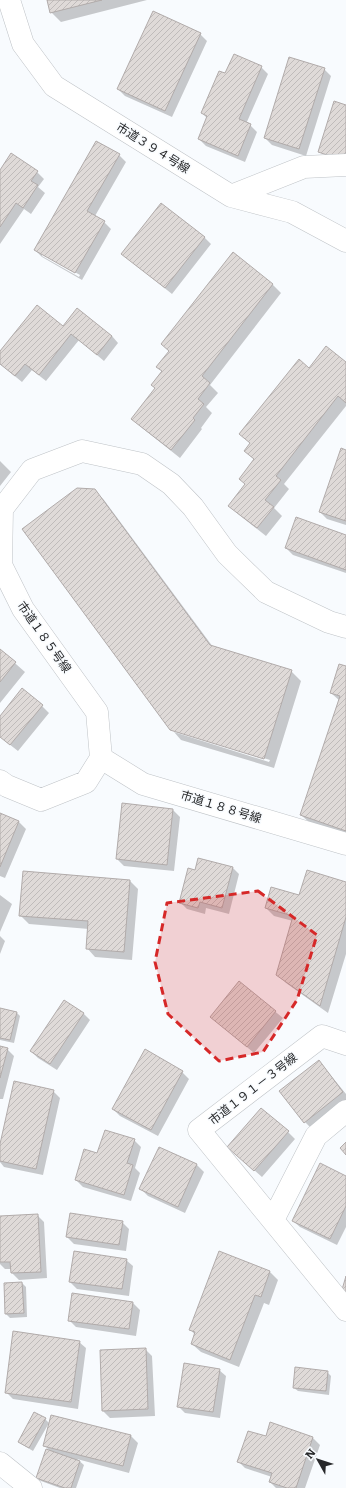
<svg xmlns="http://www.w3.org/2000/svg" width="346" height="1488" font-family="Literata,'Noto Sans JP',serif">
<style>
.shadow{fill:#0003;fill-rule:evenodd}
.building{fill:url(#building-hatch);stroke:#b1abaa}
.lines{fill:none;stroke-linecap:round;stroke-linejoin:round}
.minor-casing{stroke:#bfc3c7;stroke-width:23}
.tertiary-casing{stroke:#bfc3c7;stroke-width:23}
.minor{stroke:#fff;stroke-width:22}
.tertiary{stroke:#fff;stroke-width:22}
.marked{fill:#d62828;fill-opacity:0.2;stroke:#d62828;stroke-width:3;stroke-dasharray:8 5;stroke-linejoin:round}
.labels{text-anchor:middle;stroke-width:3;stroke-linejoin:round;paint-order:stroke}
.street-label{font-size:12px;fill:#27282a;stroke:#f8fbfe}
</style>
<defs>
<pattern id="building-hatch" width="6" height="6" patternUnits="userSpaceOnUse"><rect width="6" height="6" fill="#dfdad8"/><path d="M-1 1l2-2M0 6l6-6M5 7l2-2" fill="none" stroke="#bfbbba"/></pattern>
</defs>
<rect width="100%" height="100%" fill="#f8fbfe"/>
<path class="shadow" d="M48 0H147L61 22 51 12Z
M200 34 207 41 172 117 125 96 118 89Z
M261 67 268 74 246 124 250 125 257 132 245 162 206 146 199 139 208 119 202 113 226 74Z
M324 69 331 76 306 156 272 145 265 138Z
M119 155 126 162 95 216 104 222 111 229 82 280 42 257 35 250ZM42 254 80 275 79 277 42 256Z
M0 171 37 172 44 179 38 187 45 193 31 214 24 209 0 244Z
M204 237 211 244 172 294 122 254Z
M233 254 273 285 281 293 210 385 218 393 206 407 212 413 201 428 202 429 180 458 141 427 132 419 156 389 152 385 163 372 169 351 162 344Z
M64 327 112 336 118 343 104 361 79 340 46 381 32 370 22 382 0 364V353Z
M346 363V406L284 484 289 489 274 508 282 516 266 536 238 514 230 505 246 485 255 460 245 451 309 369Z
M346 451V525L327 519 320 512Z
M0 461 11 472 0 486Z
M94 490 104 500 213 647 291 671 301 681 274 768 181 740 174 732 269 762 270 760 171 729Z
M346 536V573L293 555 286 548Z
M0 650 25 672 0 703Z
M346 667V836L310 823 301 815 340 701 331 693Z
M42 706 49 713 18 751 0 737V717Z
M173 810 180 817 174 871 124 866 117 859Z
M0 814 19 822 26 829 5 878 0 876Z
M232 867 239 874 229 914 206 908 205 914 187 909 180 902 196 871Z
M130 881 138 889 132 960 95 957 87 948 89 929 29 924 20 915Z
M346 883V954L328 1013 286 983 278 974 293 921 274 916 266 908 300 896Z
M0 895 12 904 0 932Z
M0 936 5 941 0 954Z
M239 982 283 1018 254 1053 211 1017Z
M0 1009 16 1012 20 1016 14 1043 0 1040Z
M83 1013 90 1020 57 1070 38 1058 31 1051Z
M0 1047 7 1049 14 1056 3 1099H0Z
M319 1061 346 1094V1102L312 1129 305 1122Z
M182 1072 189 1079 158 1136 120 1116 113 1109Z
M53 1091 60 1098 43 1175 4 1167 0 1162V1148Z
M288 1132 295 1139 262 1177 236 1154Z
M134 1140 141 1147 135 1168 140 1173 131 1201 83 1187 76 1180 98 1155Z
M159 1148 197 1165 204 1172 185 1213 148 1196 141 1189Z
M346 1177V1227L337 1245 300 1227 293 1221Z
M37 1215 44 1222 47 1278 19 1280 12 1273V1269H5L0 1264V1217Z
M122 1222 129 1229 126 1251 74 1244 67 1237Z
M126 1260 133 1266 129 1296 77 1289 70 1282Z
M270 1272 278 1280 269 1305 264 1303 239 1367 201 1352 192 1344 195 1335 190 1329Z
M22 1283 26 1287 27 1317 10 1318 6 1314Z
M73 1294 133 1303 140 1310 136 1336 76 1327 69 1320Z
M79 1342 86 1348 78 1409 13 1399 6 1392Z
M145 1349 152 1356 155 1416 110 1418 103 1411Z
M219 1370 226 1376 220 1418 185 1413 178 1406Z
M327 1372 331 1376 329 1395 298 1391 294 1388Z
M45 1419 49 1423 33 1451 23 1445 19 1442Z
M271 1424 313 1438 320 1445 305 1488H276L270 1482 272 1477 245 1468 238 1461 266 1438Z
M131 1436 138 1443 129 1473 77 1459 84 1465 76 1488H60L41 1481 37 1478 51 1452 45 1446Z"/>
<path class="building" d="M47 0H102L50 13Z
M153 11 201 33 165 111 117 89Z
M234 54 262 66 239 119 251 124 238 156 198 139 207 116 201 113 219 71 225 73Z
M289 57 325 68 299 149 264 138Z
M334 101 346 105V161L318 152Z
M96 141 120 154 87 211 105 221 75 273 34 250Z
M11 153 38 171 31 181 38 185 23 208 16 203 0 227V170Z
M161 203 205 237 165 288 121 254Z
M233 252 273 284 202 376 210 383 198 399 204 404 193 418 195 420 171 450 131 419 155 388 151 385 162 371 156 367 169 351 161 344Z
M37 305 63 326 77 308 112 336 97 355 71 334 39 375 25 364 15 376 0 364V351Z
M326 346 346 362V403L338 396 276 476 281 480 265 500 274 507 257 528 228 506 245 484 239 479 254 459 244 451 250 443 239 434 299 359 309 368Z
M341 448 346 450V521L319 512Z
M77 488 95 489 210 645 292 670 264 759 170 730 22 529Z
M296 517 346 535V570L285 548Z
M0 649 16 662 0 682Z
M339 664 346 666V831L300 815 340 696 330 693Z
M22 688 43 705 10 745 0 737V716Z
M122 803 173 809 167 865 116 859Z
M0 813 19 821 0 867Z
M198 858 233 867 222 908 200 902 198 908 179 903 188 868 195 870Z
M307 870 346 882V917L320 1006 276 975 293 916 265 908 271 887 299 895Z
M23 871 130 880 124 952 86 949 88 921 19 916Z
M239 981 276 1011 247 1047 210 1017Z
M64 1000 84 1013 50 1064 30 1051Z
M0 1008 17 1012 10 1040 0 1038Z
M0 1046 8 1048 0 1078Z
M145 1049 183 1071 151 1130 112 1109Z
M319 1060 343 1092 304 1123 279 1091Z
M14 1081 54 1090 36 1169 0 1161V1144Z
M261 1108 289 1131 254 1171 227 1147Z
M105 1130 135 1139 127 1163 133 1165 124 1195 75 1180 84 1149 97 1153Z
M346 1142V1155L340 1148Z
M159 1147 197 1164 178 1207 139 1189Z
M320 1163 346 1176V1206L330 1239 292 1221Z
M70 1213 123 1221 119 1245 66 1237Z
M38 1214 41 1272 11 1273 10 1262H0V1216Z
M74 1251 127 1259 122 1289 69 1282Z
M219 1251 270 1271 261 1297 255 1295 230 1360 191 1344 195 1332 189 1330Z
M346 1276V1294L341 1293Z
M22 1282 24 1313 5 1314 4 1283Z
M72 1293 133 1302 129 1329 68 1321Z
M13 1331 80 1341 71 1402 5 1393Z
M146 1348 148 1409 102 1411 100 1350Z
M184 1363 220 1369 213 1412 177 1407Z
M295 1367 328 1371 326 1391 293 1388Z
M34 1412 46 1418 29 1448 18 1442Z
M51 1415 131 1435 123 1466 43 1446Z
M270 1422 313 1437 296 1488H287L269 1482 272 1473 237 1462 248 1431 266 1436Z
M46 1449 80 1461 71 1488H65L36 1478Z"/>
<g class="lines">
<defs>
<path id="minor" d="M9 0 23 44 54 86 231 196 292 212 346 241
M231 196 304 167 346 165
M101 758 143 784 346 844
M346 1044 322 1036 199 1130 346 1310
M273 1220 316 1136 346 1111
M0 1463 31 1488"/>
<path id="tertiary" d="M0 781 7 786 41 800 86 782 101 758 97 712 23 609 1 565 2 509 32 470 82 451 142 464 171 484 193 507 227 554 266 592 329 622 346 627"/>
</defs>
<use href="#minor" class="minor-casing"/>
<use href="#tertiary" class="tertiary-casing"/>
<use href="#minor" class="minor"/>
<use href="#tertiary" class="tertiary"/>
</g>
<path class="marked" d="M258 891 317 935 297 1000 263 1052 219 1061 168 1014 155 962 167 903Z"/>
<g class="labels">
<g class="street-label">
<text transform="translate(153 148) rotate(32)" y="4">市道３９４号線</text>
<text transform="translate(44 637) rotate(55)" y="4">市道１８５号線</text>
<text transform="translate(221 807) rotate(17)" y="4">市道１８８号線</text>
<text transform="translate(253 1089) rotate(-38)" y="4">市道１９１－３号線</text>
</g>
</g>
<g transform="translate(318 1460) rotate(309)" stroke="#f8fbfe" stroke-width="3" paint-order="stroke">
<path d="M0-3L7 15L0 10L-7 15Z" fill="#27282a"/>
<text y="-6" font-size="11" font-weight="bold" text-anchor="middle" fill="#27282a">N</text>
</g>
</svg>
